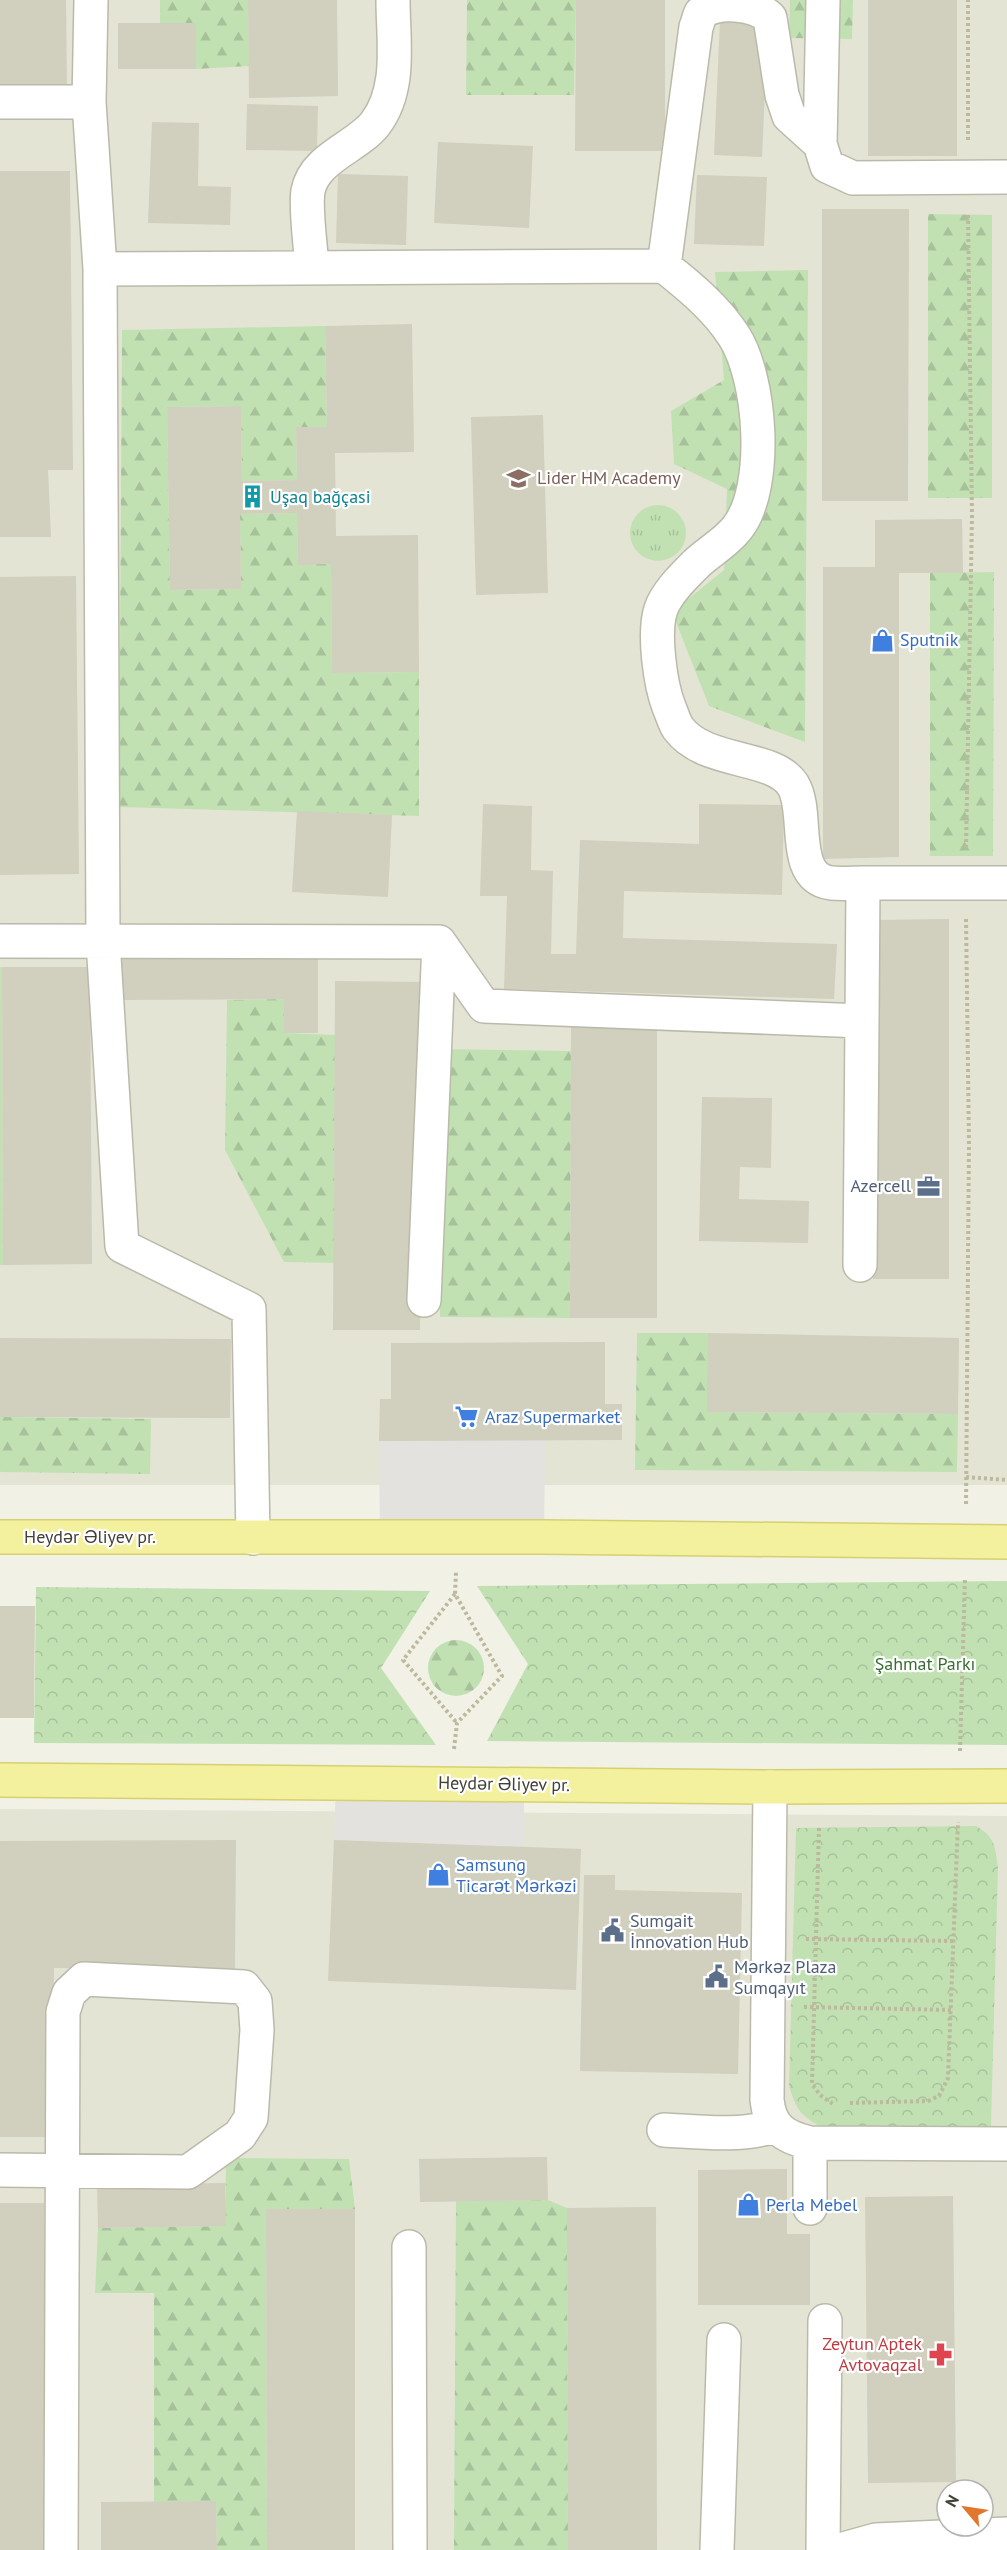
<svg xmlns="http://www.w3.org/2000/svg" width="1007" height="2550" font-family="'PT Sans',sans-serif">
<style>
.residential{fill:#e4e4d5;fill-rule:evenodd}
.grass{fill:url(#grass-tufts)}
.forest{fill:url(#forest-firs)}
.park{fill:url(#park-crowns)}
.parking{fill:#e3e2de}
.building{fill:#d1cfbd}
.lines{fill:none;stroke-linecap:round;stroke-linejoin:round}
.minor-casing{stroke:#bbbaaa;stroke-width:36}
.major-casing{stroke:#d6d170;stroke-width:36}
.path{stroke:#bcb99d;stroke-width:4;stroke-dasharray:3 3;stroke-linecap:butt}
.minor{stroke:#fff;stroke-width:33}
.major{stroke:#f3f09e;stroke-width:33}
.labels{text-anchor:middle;stroke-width:4.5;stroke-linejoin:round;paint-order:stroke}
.education-label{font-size:18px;fill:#785e54;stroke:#fff;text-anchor:start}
.culture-label{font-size:18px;fill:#0d838f;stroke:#fff;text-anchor:start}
.shop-label{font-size:18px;fill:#366cbe;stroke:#fff;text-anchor:start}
.service-label{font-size:18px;fill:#4e5e75;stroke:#fff;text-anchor:start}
.street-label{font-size:18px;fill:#434136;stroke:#fff}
.park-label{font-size:18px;fill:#386e30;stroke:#fff}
.health-label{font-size:18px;fill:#be3a42;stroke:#fff;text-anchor:end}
</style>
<defs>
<pattern id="grass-tufts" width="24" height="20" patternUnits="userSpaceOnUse" patternTransform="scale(1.5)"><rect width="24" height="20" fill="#c1e1b3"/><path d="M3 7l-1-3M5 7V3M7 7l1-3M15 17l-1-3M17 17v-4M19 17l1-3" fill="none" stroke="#a7c29b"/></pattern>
<pattern id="forest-firs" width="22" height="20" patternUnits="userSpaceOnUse" patternTransform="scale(1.5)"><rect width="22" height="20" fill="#c1e1b3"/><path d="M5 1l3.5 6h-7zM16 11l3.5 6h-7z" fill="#a7c29b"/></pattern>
<pattern id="park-crowns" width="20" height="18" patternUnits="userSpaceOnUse" patternTransform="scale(1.5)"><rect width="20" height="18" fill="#c1e1b3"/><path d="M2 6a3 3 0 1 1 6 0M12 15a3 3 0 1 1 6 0" fill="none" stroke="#a7c29b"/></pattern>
</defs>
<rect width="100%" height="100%" fill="#f1f1e6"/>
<path class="residential" d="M0 0H1007V1485H0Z
M0 1809 1007 1816V2550H0ZM947 2490H983V2526H947Z"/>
<path class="grass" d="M630 533a28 28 0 1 1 56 0a28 28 0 1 1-56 0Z"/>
<path class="forest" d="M160 0H248L249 66 196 69V23H160Z
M467 0H576L574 95H466Z
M790 0H853L852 39 789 38Z
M928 214 992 215V498H928Z
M808 270 805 742 709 706 672 612 724 570 727 489 674 464 671 411 724 380 715 272Z
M325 326 327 427 296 428 297 480 242 481 241 406 167 407 170 590 241 589 240 514 297 513 298 564H331L332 673 419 672V816L119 807 122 330Z
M994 572 993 856H930V573Z
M0 967H2L3 1265H0Z
M284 999V1033L335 1035 334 1263 284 1262 225 1150 227 1000Z
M439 1049 571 1051 570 1318 440 1317Z
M637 1333H708V1412L958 1414 957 1472 635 1470Z
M0 1417 151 1419 150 1474 0 1472Z
M428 1668a28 28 0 1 1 56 0a28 28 0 1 1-56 0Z
M226 2158 349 2159 355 2209 266 2210 267 2550H217L216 2501 154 2502V2293H95L98 2228 225 2226Z
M548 2200 567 2208 568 2550H454L456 2201Z"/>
<path class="park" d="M1007 1581V1745L487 1741 528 1664 477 1586Z
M36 1587 430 1591 381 1668 436 1745 34 1743Z
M976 1826C995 1837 995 1846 998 1867L991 2126 821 2127C800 2115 796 2109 789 2086L796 1828Z"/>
<path class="parking" d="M545 1440 544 1537 380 1538 379 1441Z
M336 1782 524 1784V1847L334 1840Z"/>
<path class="building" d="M0 0H66L67 88 0 89Z
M248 0H337L338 96 249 98Z
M576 0H665V151H575Z
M868 0H957V156H868Z
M720 20 768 22 762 157 714 155Z
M118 23H196V69H118Z
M247 104 318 106 317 151 246 150Z
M152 122 199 123 198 186 231 187 230 225 148 223Z
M438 142 533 146 529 228 434 223Z
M0 171H70L73 470H48L51 537H0Z
M338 174 408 176 406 245 336 243Z
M697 175 767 177 764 246 694 244Z
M822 209H909L908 501H822Z
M412 324 414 452 335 453 336 536 418 535 419 672 332 673 331 564 298 565 297 513 240 514 241 589 170 590 167 407 241 406 242 481 297 480 296 427H327L325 326Z
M543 415 548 593 476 595 471 417Z
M962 519 963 573H899V857L823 859V567H875V520Z
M76 576 79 874 0 875V577Z
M483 804 532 806 531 870 553 871 551 954H576L580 840 699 844V804L784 805 782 895 624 891 623 938 837 944 834 999 504 989 507 896H480Z
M297 811 392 815 388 897 292 892Z
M949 919V1279H873L874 920Z
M318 955V1033H284V999L122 1000V957Z
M2 967H90L92 1264 3 1265Z
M335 981 423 982 420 1330H333Z
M657 1026V1318H570L571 1027Z
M702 1097 772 1098 771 1168 740 1167 739 1199 809 1201 808 1243 699 1241Z
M708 1333 959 1338 958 1414 707 1412Z
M0 1338 231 1339 230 1418 0 1417Z
M605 1342V1404H622V1440L379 1441 380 1399H391V1343Z
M0 1606H35L34 1718H0Z
M236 1840 235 1970 54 1968 52 2137H0V1841Z
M334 1840 581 1849 576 1990 328 1981Z
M584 1875H615V1890L742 1893 738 2074 580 2071Z
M547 2157 548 2200 420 2202 419 2159Z
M787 2169V2234H810V2305H698V2170Z
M225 2183 226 2226 98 2228 97 2185Z
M953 2196 956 2482 868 2483 865 2197Z
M0 2203H44V2550H0Z
M656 2207 657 2550H568L567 2208Z
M266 2209H355V2550H267Z
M216 2501 217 2550H101V2502Z"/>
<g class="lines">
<defs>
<path id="minor" d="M823 0 820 144 827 166 853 178 1007 177
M0 102H89L100 269 664 266 696 27C698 23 699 16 701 13 717 0 755 3 770 18L782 95 789 116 820 144
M89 102 91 0
M664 266C689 286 716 308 734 336 761 378 769 486 738 527 728 541 710 551 697 563 685 575 667 592 661 609 653 632 660 684 669 707 672 714 674 722 678 728 705 765 773 754 793 785 810 813 789 877 831 883 842 884 853 883 863 883
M312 268C311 248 305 209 308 191 314 158 357 147 375 124 402 89 393 41 393 0
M100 269 103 941 122 1246 249 1309 253 1538
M0 941 439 942 484 1006 862 1021 863 883H1007
M860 1265 862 1021
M424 1300 439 942
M770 1787 767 2100C770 2128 784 2137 810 2143L1007 2144
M664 2130C701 2132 739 2137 775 2126
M0 2170 188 2172 240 2135 251 2118 257 2030 255 2001 244 1987 84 1979 69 1993 63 2012 61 2550
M810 2208V2143
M409 2247 410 2550
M717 2550 724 2340
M823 2550 825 2321
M840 2550 876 2540 1007 2534"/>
<path id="major" d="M0 1537H544L1007 1542
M0 1780 770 1787 1007 1786"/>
</defs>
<use href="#minor" class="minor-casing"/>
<use href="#major" class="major-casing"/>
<path class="path" d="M968 140V0
M966 848 972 516 968 214
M966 919 969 1142 966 1505
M966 1477 1007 1480
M455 1594 403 1660 457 1723
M454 1749 457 1723 502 1676 455 1594 456 1572
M960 1751 965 1579
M819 1828 812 2084 820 2095 833 2104
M806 1939 954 1941
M804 2007 952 2010
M850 2103 928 2101 939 2096 948 2078 958 1822"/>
<use href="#minor" class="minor"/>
<use href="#major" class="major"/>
</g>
<defs>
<symbol id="school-bare" viewBox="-9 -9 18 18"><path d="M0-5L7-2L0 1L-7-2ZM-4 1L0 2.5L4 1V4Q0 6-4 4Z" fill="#8d6e63" stroke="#fff" stroke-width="2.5" paint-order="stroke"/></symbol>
<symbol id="building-bare" viewBox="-9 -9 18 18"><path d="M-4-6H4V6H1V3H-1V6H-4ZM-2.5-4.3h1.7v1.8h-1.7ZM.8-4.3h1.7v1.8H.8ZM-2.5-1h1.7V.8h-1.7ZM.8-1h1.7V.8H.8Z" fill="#0f9aa8" stroke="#fff" stroke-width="2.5" paint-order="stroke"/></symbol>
<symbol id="shop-bare" viewBox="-9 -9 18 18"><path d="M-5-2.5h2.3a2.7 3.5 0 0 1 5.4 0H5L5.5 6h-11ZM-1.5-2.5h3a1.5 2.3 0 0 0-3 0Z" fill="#3f7fe0" stroke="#fff" stroke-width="2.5" paint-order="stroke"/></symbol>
<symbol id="office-bare" viewBox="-9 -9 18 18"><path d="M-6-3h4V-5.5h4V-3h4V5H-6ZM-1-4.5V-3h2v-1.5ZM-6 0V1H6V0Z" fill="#5c6f8a" stroke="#fff" stroke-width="2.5" paint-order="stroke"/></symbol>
<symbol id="supermarket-bare" viewBox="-9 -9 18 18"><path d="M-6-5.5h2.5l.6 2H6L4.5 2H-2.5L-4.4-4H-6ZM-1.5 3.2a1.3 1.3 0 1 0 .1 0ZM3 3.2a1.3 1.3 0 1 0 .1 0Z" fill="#3f7fe0" stroke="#fff" stroke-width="2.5" paint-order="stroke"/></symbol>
<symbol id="civic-bare" viewBox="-9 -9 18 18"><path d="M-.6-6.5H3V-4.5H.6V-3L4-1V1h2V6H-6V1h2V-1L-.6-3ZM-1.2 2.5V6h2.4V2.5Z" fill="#5c6f8a" stroke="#fff" stroke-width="2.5" paint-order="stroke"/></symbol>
<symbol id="pharmacy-bare" viewBox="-9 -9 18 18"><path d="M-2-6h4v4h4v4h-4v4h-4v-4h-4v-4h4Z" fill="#e0444e" stroke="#fff" stroke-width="2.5" paint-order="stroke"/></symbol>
</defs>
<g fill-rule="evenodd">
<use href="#school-bare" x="502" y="462" width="33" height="33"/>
<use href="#building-bare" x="236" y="480" width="33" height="33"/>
<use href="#shop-bare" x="866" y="624" width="33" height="33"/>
<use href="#office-bare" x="912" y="1170" width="33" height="33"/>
<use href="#supermarket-bare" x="450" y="1400" width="33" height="33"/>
<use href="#shop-bare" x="422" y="1858" width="33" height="33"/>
<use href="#civic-bare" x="596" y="1914" width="33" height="33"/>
<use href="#civic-bare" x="700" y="1960" width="33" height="33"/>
<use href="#shop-bare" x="732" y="2188" width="33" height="33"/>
<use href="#pharmacy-bare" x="924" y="2338" width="33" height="33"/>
</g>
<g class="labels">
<g class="education-label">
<text x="537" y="484">Lider HM Academy</text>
</g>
<g class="culture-label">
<text x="270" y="503">Uşaq bağçasi</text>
</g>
<g class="shop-label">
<text x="900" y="646">Sputnik</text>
<text x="485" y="1423">Araz Supermarket</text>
<text x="456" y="1871">Samsung<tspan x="456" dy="21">Ticarət Mərkəzi</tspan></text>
<text x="766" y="2211">Perla Mebel</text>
</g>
<g class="service-label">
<text x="911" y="1192" text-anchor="end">Azercell</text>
<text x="630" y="1927">Sumgait<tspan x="630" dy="21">İnnovation Hub</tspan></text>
<text x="734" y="1973">Mərkəz Plaza<tspan x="734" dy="21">Sumqayıt</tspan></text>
</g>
<g class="street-label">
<text x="90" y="1543">Heydər Əliyev pr.</text>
<text transform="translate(504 1784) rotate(1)" y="6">Heydər Əliyev pr.</text>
</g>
<g class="park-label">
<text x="925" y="1670">Şahmat Parkı</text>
</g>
<g class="health-label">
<text x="922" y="2350">Zeytun Aptek<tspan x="922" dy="21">Avtovaqzal</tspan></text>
</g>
</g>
<g transform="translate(965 2508) rotate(299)"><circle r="28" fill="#ffffff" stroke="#b4b3af" stroke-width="1.5"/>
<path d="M0-4.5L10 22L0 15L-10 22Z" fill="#e2762d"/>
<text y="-9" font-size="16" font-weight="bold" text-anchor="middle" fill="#434136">N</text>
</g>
</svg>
